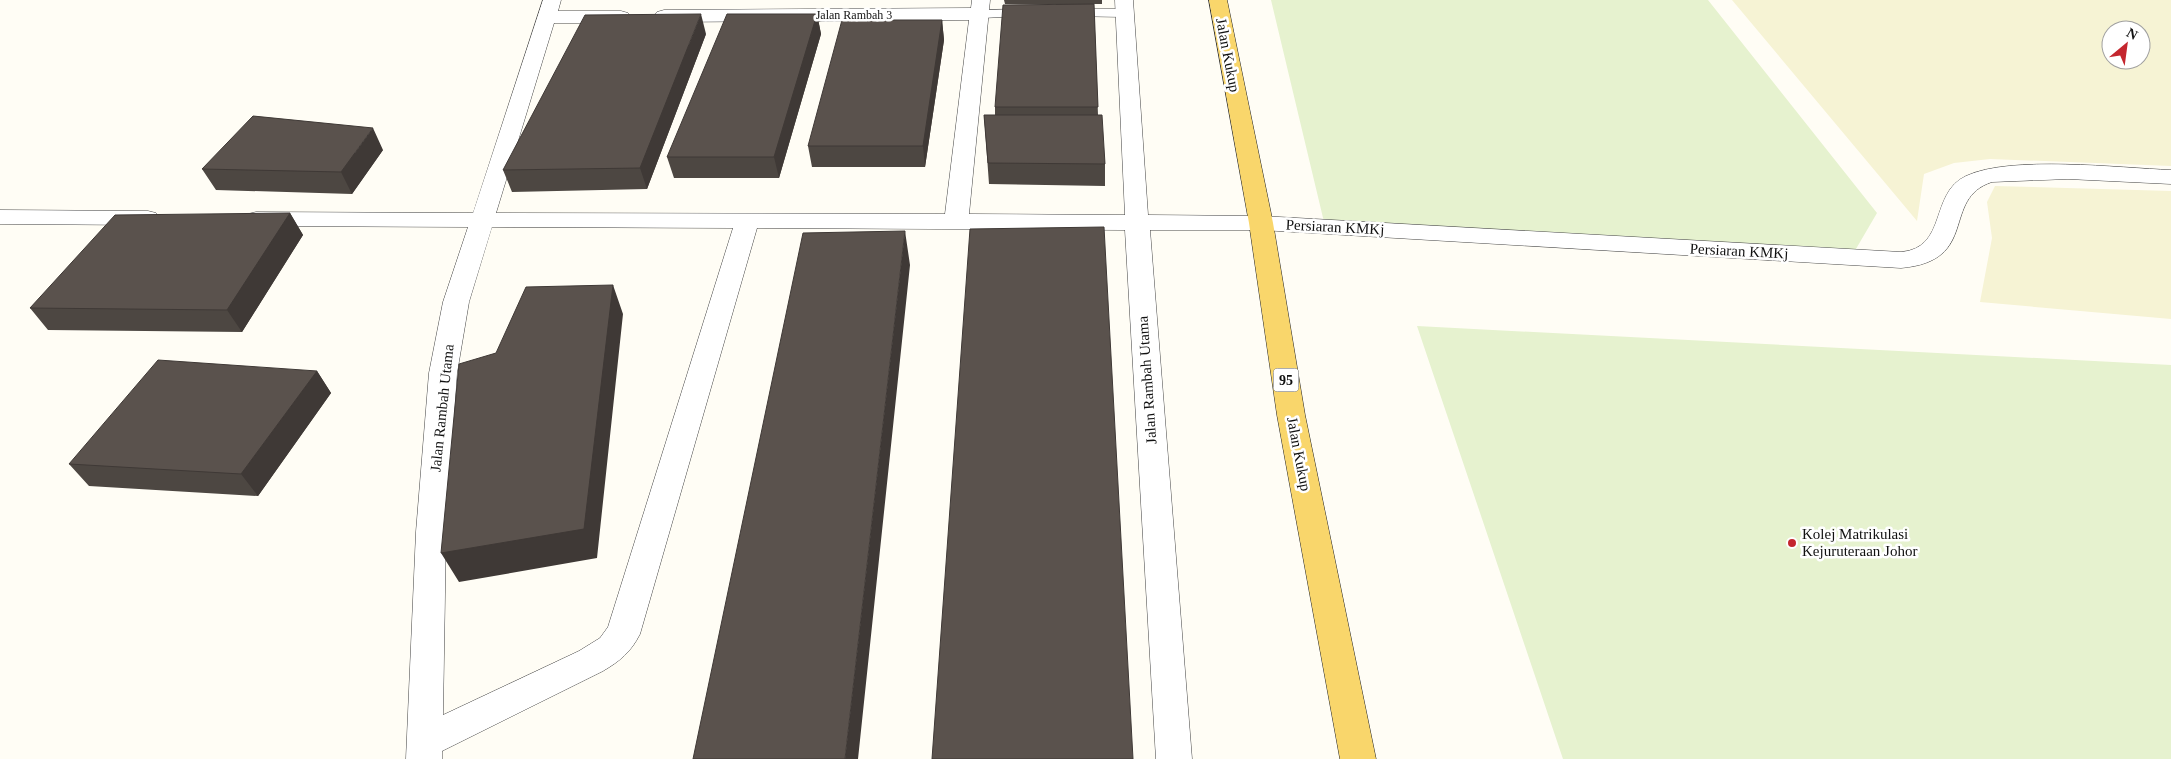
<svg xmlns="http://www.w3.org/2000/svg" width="2171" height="759" font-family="'Times New Roman',serif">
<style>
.farmland{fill:#f6f3d4;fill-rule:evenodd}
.pitch{fill:#e6f2cf}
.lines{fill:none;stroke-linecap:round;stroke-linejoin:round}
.lane-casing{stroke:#444;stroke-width:1}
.street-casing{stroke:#444;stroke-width:1}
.primary-casing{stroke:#222;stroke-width:1}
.lane{fill:#fff;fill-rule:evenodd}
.street{fill:#fff;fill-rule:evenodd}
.primary{fill:#f9d66b;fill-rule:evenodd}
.wall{fill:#4d4742}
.shaded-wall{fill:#3f3936}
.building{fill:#5a524d;stroke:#3f3936}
.poi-dot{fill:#c4262e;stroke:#fff;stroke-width:2}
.labels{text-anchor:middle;stroke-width:5;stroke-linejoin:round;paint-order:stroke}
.far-street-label{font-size:12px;fill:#111;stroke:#fff}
.shield{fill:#fff;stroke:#585858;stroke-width:1}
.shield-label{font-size:14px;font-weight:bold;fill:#111}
.street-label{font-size:15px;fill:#111;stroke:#fff}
.poi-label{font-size:15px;fill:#111;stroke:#fff;text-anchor:start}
</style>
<rect width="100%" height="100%" fill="#fffdf5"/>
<path class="farmland" d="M1732 0H2171V166L1990 159 1954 163 1924 174 1917 221ZM2111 30H2141V60H2111Z
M1995 186 2171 191V319L1980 302 1992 238 1987 202Z"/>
<path class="pitch" d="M1271 0H1708L1877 213 1853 254 1324 222Z
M1417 326 2171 365V759H1563Z"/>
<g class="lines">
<defs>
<path id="lane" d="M1028 9 1033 10 1035 13 1033 16 980 18 973 14 980 10Z
M1067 9H1125L1132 13 1125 17 1062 16 1060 13 1062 10Z"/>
<path id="street" d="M543 0H561L558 11H621L628 13 631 17 628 21 621 23H554L496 213 945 214 969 20 664 22 657 20 654 16 657 12 664 10 971 8 972 0H990L969 214 1125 215 1115 0H1133L1148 215 1261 216 1901 252C1948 248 1929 193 1966 176 2010 155 2120 168 2171 170V184L2068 179 1992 182C1940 199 1981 261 1901 268L1261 230H1150L1192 759H1156L1125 230 757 228 640 634C631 652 620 661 603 671L442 751V759H406L416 532 429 373 443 302 468 227 256 226 248 224 244 219 248 214 256 212 473 213ZM492 227 733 228 608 627 600 638 579 651 443 715 446 532 457 373 469 302Z
M0 210 148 211 156 213 160 218 156 223 148 225 0 224Z"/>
<path id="primary" d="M1209 0H1227L1273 223 1305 415 1376 759H1340L1277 415 1249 223Z"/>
</defs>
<use href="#lane" class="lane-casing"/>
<use href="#street" class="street-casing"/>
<use href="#primary" class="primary-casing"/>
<use href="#lane" class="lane"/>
<use href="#street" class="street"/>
<use href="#primary" class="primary"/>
</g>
<path class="wall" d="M1004 0H1102V4H1094L1098 115 1105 164V186L989 184 984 115H995V107L1056 4H1005Z
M817 14 821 34 779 178H674L667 157Z
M942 20 944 40 925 167H812L808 146Z
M706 34 647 189 512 192 503 170Z
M383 150 352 194 216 190 202 169Z
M290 213 303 235 242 332 48 330 30 308Z
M317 371 331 393 258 496 89 486 69 464Z"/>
<path class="shaded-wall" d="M701 14 706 34 647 189 640 168Z
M817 14 821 34 779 178 774 157Z
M942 20 944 40 925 167 923 146Z
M373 128 383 150 352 194 341 172Z
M290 213 303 235 242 332 227 310Z
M905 231 910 265 858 759H845Z
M613 285 623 314 597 558 459 582 441 553Z
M317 371 331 393 258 496 241 474Z"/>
<path class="building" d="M1094 4 1098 107H995L1003 5Z
M701 14 640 168 503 170 585 15Z
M727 14H817L774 157H667Z
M842 20H942L923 146H808Z
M984 115H1102L1105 164 988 163Z
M253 116 373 128 341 172 202 169Z
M290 213 227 310 30 308 115 215Z
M1104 227 1133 759H932L970 229Z
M905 231 845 759H693L803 233Z
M613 285 584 529 441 553 459 364 496 353 526 287Z
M158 360 317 371 241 474 69 464Z"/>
<circle class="poi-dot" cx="1792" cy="543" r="5"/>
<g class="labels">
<g class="far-street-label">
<text x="854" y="19">Jalan Rambah 3</text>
</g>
<rect class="shield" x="1273.5" y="368.5" width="25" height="23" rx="4"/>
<g class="shield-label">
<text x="1286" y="385">95</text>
</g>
<g class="street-label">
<text transform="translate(1228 55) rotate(79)" y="5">Jalan Kukup</text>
<text transform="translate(1335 227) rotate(3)" y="5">Persiaran KMKj</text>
<text transform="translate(1739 251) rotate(3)" y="5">Persiaran KMKj</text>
<text transform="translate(1147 380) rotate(-94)" y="5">Jalan Rambah Utama</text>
<text transform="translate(442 408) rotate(-84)" y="5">Jalan Rambah Utama</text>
<text transform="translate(1299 454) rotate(79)" y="5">Jalan Kukup</text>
</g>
<g class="poi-label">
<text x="1802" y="539">Kolej Matrikulasi<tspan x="1802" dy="17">Kejuruteraan Johor</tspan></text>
</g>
</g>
<g transform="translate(2126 45) rotate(29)"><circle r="24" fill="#ffffff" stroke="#a0a0a0"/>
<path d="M0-4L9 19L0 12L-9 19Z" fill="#c4262e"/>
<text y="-8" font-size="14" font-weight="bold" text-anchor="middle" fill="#111111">N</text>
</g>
</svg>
